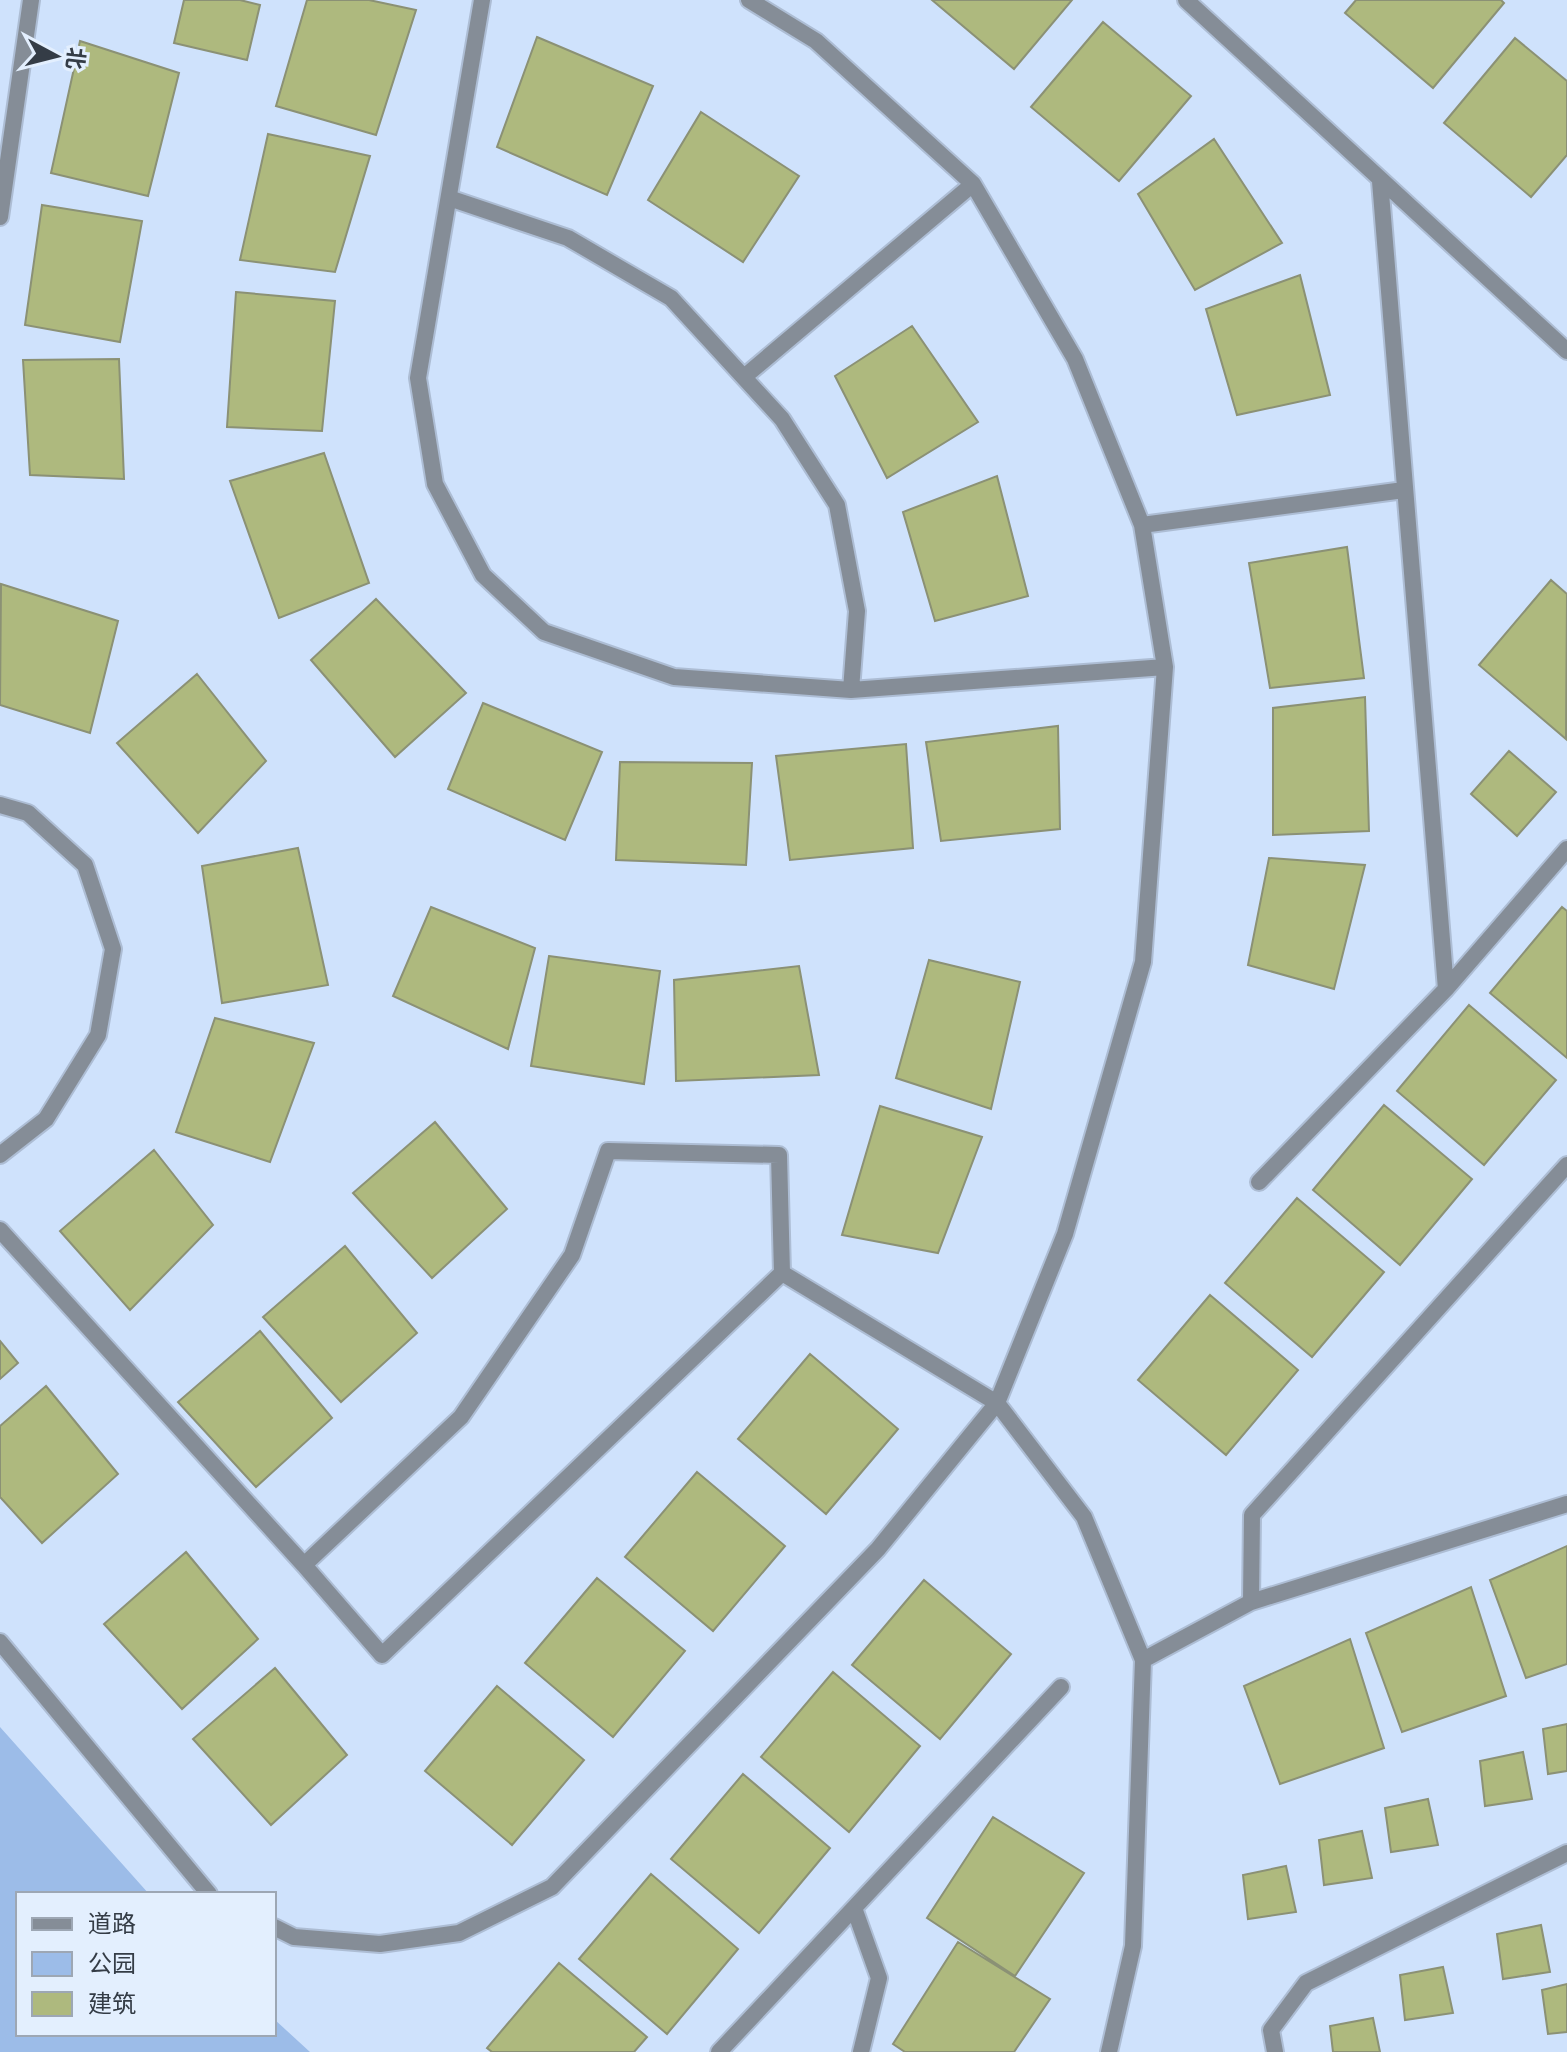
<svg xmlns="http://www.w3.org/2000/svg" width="1567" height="2052" font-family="Manrope,'Noto Sans SC',sans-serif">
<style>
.green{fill:#9cbce8}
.building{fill:#aeb97e;stroke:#8b9175;stroke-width:2}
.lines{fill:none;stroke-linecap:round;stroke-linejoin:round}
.street-casing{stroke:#adbdd4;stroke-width:20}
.street{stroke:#858d97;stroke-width:16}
</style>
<rect width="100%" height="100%" fill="#cfe2fc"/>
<path class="green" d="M0 1727 149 1894H18V2034H274V2019L310 2052H0Z"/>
<path class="building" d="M184 0H240L260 5 247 60 174 43Z
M307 0H369L416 10 376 135 276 106Z
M932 0H1072L1014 69Z
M1356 0H1501L1504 3 1433 88 1345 13Z
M1103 22 1191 96 1119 181 1031 107Z
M537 37 653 86 607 195 497 147Z
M1515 38 1567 81V155L1531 197 1444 123Z
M80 41 179 73 148 196 51 173Z
M701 112 799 176 743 262 648 200Z
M268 134 370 156 335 272 240 260Z
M1214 139 1282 243 1195 290 1138 194Z
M42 205 142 221 120 342 25 325Z
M1300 275 1330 395 1237 415 1206 309Z
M236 292 335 301 322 431 227 427Z
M912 326 978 422 887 478 835 376Z
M119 359 124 479 30 475 23 360Z
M324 453 369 583 279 618 230 481Z
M997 476 1028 596 935 621 903 512Z
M1347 547 1364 678 1270 688 1249 563Z
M1551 580 1567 594 1566 739 1479 665Z
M1 584 118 621 90 733 0 705Z
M376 599 466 693 395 757 311 660Z
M197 674 266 761 198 833 117 743Z
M1365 697 1369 831 1273 835V708Z
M483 703 602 752 565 840 448 789Z
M1058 726 1060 829 941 841 926 742Z
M906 744 913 848 790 860 776 756Z
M1509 751 1556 792 1517 836 1471 794Z
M620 762 752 763 746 865 616 860Z
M298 848 328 985 222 1003 202 866Z
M1269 858 1365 865 1334 989 1248 965Z
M431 907 535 948 508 1049 393 996Z
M1562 907 1567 911V1058L1490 993Z
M549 956 660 971 644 1084 531 1066Z
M929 960 1020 982 991 1109 896 1078Z
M799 966 819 1075 676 1081 674 980Z
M1469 1005 1556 1080 1484 1165 1397 1091Z
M215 1018 314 1043 270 1162 176 1132Z
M1384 1105 1472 1179 1400 1265 1313 1190Z
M880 1106 982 1137 938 1253 842 1235Z
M435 1122 507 1209 432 1278 353 1193Z
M154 1150 213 1225 130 1310 60 1231Z
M1297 1198 1384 1272 1312 1357 1225 1283Z
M345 1246 417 1333 341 1402 263 1317Z
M1210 1295 1298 1370 1226 1455 1138 1380Z
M260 1331 332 1418 256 1487 178 1402Z
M0 1341 18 1363 0 1379Z
M810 1354 898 1429 826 1514 738 1439Z
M46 1386 118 1474 42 1543 0 1497V1426Z
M697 1472 785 1546 713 1631 625 1557Z
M1567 1546V1664L1526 1678 1490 1580Z
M186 1552 258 1639 182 1709 104 1624Z
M597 1578 685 1651 613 1737 525 1663Z
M924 1580 1011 1654 940 1739 852 1665Z
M1471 1587 1506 1696 1402 1732 1366 1633Z
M1350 1639 1384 1748 1280 1784 1244 1686Z
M275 1668 347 1755 271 1825 193 1739Z
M833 1672 920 1746 849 1832 761 1757Z
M497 1686 584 1760 512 1845 425 1771Z
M1567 1724V1771L1548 1774 1543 1729Z
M1523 1752 1532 1799 1485 1806 1480 1761Z
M743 1774 830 1848 759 1933 671 1859Z
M1428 1799 1438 1845 1391 1852 1385 1808Z
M993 1817 1084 1873 1015 1976 927 1918Z
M1362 1831 1372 1878 1324 1885 1319 1840Z
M1286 1866 1296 1912 1248 1919 1243 1875Z
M651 1874 738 1949 667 2034 579 1959Z
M1541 1925 1550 1972 1503 1979 1497 1934Z
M958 1942 1050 1999 1014 2052H905L893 2044Z
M559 1963 647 2037 634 2052H492L487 2048Z
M1443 1967 1453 2013 1405 2020 1400 1975Z
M1567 1984V2032L1548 2034 1542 1990Z
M1373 2018 1380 2052H1333L1330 2026Z"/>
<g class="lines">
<defs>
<path id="street" d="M482 0 418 378 435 484 483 575 544 632 674 677 851 690 1165 667
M1186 0 1567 351
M1380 181 1446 989
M449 198 568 238 671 298 782 419 837 505 857 611 851 690
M0 217 31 0
M744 377 973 184
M1142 525 1404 490
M0 805 28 813 85 865 113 949 98 1035 46 1119 0 1155
M608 1151 779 1155 782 1273 382 1655 304 1565 461 1417 572 1255Z
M1259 1182 1446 989 1567 849
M0 1230 304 1565
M782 1273 997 1403 1084 1517 1143 1660 1133 1946 1109 2052
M1251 1602 1252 1515 1567 1165
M0 1642 209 1894
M1143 1660 1251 1602 1567 1504
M854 1908 879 1978 861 2052
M274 1927 294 1937 380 1944 459 1933 552 1887 878 1549 997 1403 1065 1234 1143 962 1165 667 1142 525 1075 359 973 184 816 41 749 0
M719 2052 1061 1687
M1275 2052 1271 2030 1306 1983 1567 1853"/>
</defs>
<use href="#street" class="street-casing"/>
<use href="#street" class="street"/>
</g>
<rect x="16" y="1892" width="260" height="144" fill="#e3effe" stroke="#9da7b4" stroke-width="2"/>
<rect x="32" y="1918" width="40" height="12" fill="#858d97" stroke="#9da7b4" stroke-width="2"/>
<text x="88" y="1932" font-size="24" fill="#343c46">道路</text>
<rect x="32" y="1952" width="40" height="24" fill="#9cbce8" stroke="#9da7b4" stroke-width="2"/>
<text x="88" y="1972" font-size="24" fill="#343c46">公园</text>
<rect x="32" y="1992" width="40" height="24" fill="#aeb97e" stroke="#9da7b4" stroke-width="2"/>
<text x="88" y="2012" font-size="24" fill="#343c46">建筑</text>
<g transform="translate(56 56) rotate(97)" stroke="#e3effe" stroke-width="6" paint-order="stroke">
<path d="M0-6L14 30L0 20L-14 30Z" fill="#343c46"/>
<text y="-12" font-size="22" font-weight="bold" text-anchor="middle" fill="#343c46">北</text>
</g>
</svg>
